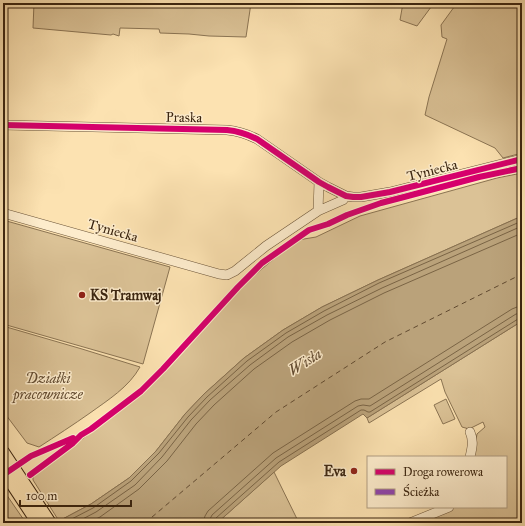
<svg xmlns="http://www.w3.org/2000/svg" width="525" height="526" font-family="'IM FELL Great Primer',serif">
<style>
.green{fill:#dbc296;stroke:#8b7453}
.water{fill:#baa27a;stroke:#877050}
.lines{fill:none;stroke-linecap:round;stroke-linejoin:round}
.shore{stroke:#7a6445;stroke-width:1}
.ferry{stroke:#614a30;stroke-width:1;stroke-dasharray:5 4;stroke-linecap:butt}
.minor-casing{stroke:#6b5438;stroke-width:10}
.major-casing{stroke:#3b2510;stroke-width:14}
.minor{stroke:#fdeccc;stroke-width:9}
.major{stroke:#fce2b1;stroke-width:12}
.quiet{stroke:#8e44ad;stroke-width:5;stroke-dasharray:10 5;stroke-linecap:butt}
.cycleway-casing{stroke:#fdeccc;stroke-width:8}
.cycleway{stroke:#d6006c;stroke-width:6}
.poi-dot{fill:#8f2418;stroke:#fdeccc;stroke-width:1.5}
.labels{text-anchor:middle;stroke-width:3;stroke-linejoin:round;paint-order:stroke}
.street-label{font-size:14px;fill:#3b2510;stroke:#fdeccc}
.poi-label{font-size:14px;font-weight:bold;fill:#3b2510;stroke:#fdeccc;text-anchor:start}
.park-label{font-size:14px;font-style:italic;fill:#634c32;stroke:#fdeccc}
.water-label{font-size:15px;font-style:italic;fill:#614a30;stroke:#fdeccc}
</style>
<rect width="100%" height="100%" fill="#fce2b1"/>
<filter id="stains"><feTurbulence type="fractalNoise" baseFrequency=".005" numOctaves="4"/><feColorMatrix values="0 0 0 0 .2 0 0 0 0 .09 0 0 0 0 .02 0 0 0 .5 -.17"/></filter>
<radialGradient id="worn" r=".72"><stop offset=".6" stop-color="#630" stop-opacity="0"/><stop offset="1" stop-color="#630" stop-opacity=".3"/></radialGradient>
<path class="green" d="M34 3H251L246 37 209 36 189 34 160 33 159 29 120 28 119 36 113 34 111 35 33 28Z
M403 3H434L417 26 400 20Z
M457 3H522V153L503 158 495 148 425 115 429 97 447 39 442 37 441 25Z
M522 173V216L378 280 322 307 283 330 244 358 204 394 185 414 156 451 129 478 91 504 59 521 33 480V475L119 412 151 384 242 286 270 262 298 240 316 237 360 216 497 178Z
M3 220 170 267 143 364 3 324Z
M522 321V523H421L455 507H506V457H473L477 434 485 427 483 422 469 429 462 427 445 392 441 379 369 423 367 418Z
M3 326 82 349 140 367C129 387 108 400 90 413 73 425 56 436 39 447L27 443 3 411Z
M446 399 455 419 443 424 434 405Z
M274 472 299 523H217Z
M6 494 26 523H3V496Z"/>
<path class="water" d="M522 216V321L367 418 363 414 281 466 217 523H55L91 504 129 478 156 451 185 414 204 394 244 358 283 330 322 307 378 280Z"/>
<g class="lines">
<path class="shore" d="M64 523 93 508 131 481 159 453 188 417 207 397 247 361 286 333 324 311 379 283 522 221
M75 523 96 512 135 485 162 457 191 420 210 400 250 365 288 337 327 315 382 288 522 226
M88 523 100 517 139 489 167 461 196 424 214 405 254 369 292 342 330 320 384 293 522 233
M203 523 205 516 208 511 273 453 355 401 361 399H369L512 309 517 307H522
M209 523 210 519 212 515 276 458 358 406 363 405 370 406 516 314 522 313
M214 523 216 518 279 462 361 410H364L368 412H370L518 319 522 318"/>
<path class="ferry" d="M145 523 276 412 385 342 522 274"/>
<defs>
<path id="minor" d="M3 125 227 130C237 131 247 134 257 139L319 182 328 187 346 196 353 197H361L390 192 522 159
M318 211 319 182
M3 213 219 274 227 275 235 271 266 246 318 211 343 200 346 196
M470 432C474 441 472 448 470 457
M410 523 449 507"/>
<path id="major" d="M3 452 50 523
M3 470 38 523"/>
</defs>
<use href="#minor" class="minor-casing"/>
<use href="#major" class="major-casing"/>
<use href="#minor" class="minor"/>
<use href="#major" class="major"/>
<path class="quiet" d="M3 492 5 491"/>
<defs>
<path id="cycleway" d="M3 125 227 130C237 131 247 134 257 139L319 182 328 187 346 196 353 197H361L390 192 522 159
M3 475 31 456 73 438
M30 475 73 443 81 435 91 429 141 391 163 369 238 287 262 263 309 230 328 224 347 215 381 203 404 197 479 177 522 168"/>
</defs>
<use href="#cycleway" class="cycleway-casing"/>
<use href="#cycleway" class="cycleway"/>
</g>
<g class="poi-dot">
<circle cx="82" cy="295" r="4"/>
<circle cx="354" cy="471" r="4"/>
</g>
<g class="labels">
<g class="street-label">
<text transform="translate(184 117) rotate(1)" y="5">Praska</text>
<text transform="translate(432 170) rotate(-14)" y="5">Tyniecka</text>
<text transform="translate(113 230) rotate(16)" y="5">Tyniecka</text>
</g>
<g class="poi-label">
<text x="90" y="300">KS Tramwaj</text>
<text x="346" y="476" text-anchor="end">Eva</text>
</g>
<g class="park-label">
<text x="48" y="383">Działki<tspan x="48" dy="16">pracownicze</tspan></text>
</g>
<g class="water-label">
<text transform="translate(305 362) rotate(-33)" y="5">Wisła</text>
</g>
</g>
<rect width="525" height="526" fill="none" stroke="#fce2b1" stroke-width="16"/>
<rect x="4" y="4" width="517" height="518" fill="none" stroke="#3b2510" stroke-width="2"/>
<rect x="8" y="8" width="509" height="510" fill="none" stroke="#3b2510"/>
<rect x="367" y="456" width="140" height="52" fill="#fdeccc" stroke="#af9c81"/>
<rect x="375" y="469" width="20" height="6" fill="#d6006c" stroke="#af9c81"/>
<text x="403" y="476" font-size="12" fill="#3b2510">Droga rowerowa</text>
<rect x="375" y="489" width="20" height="6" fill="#8e44ad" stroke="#af9c81"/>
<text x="403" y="496" font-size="12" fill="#3b2510">Ścieżka</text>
<path d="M20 500v6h111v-6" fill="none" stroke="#3b2510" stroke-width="2"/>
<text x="26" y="500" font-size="12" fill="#3b2510" stroke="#fdeccc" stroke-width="3" paint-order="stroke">100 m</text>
<rect width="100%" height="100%" filter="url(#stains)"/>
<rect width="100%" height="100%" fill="url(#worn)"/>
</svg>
